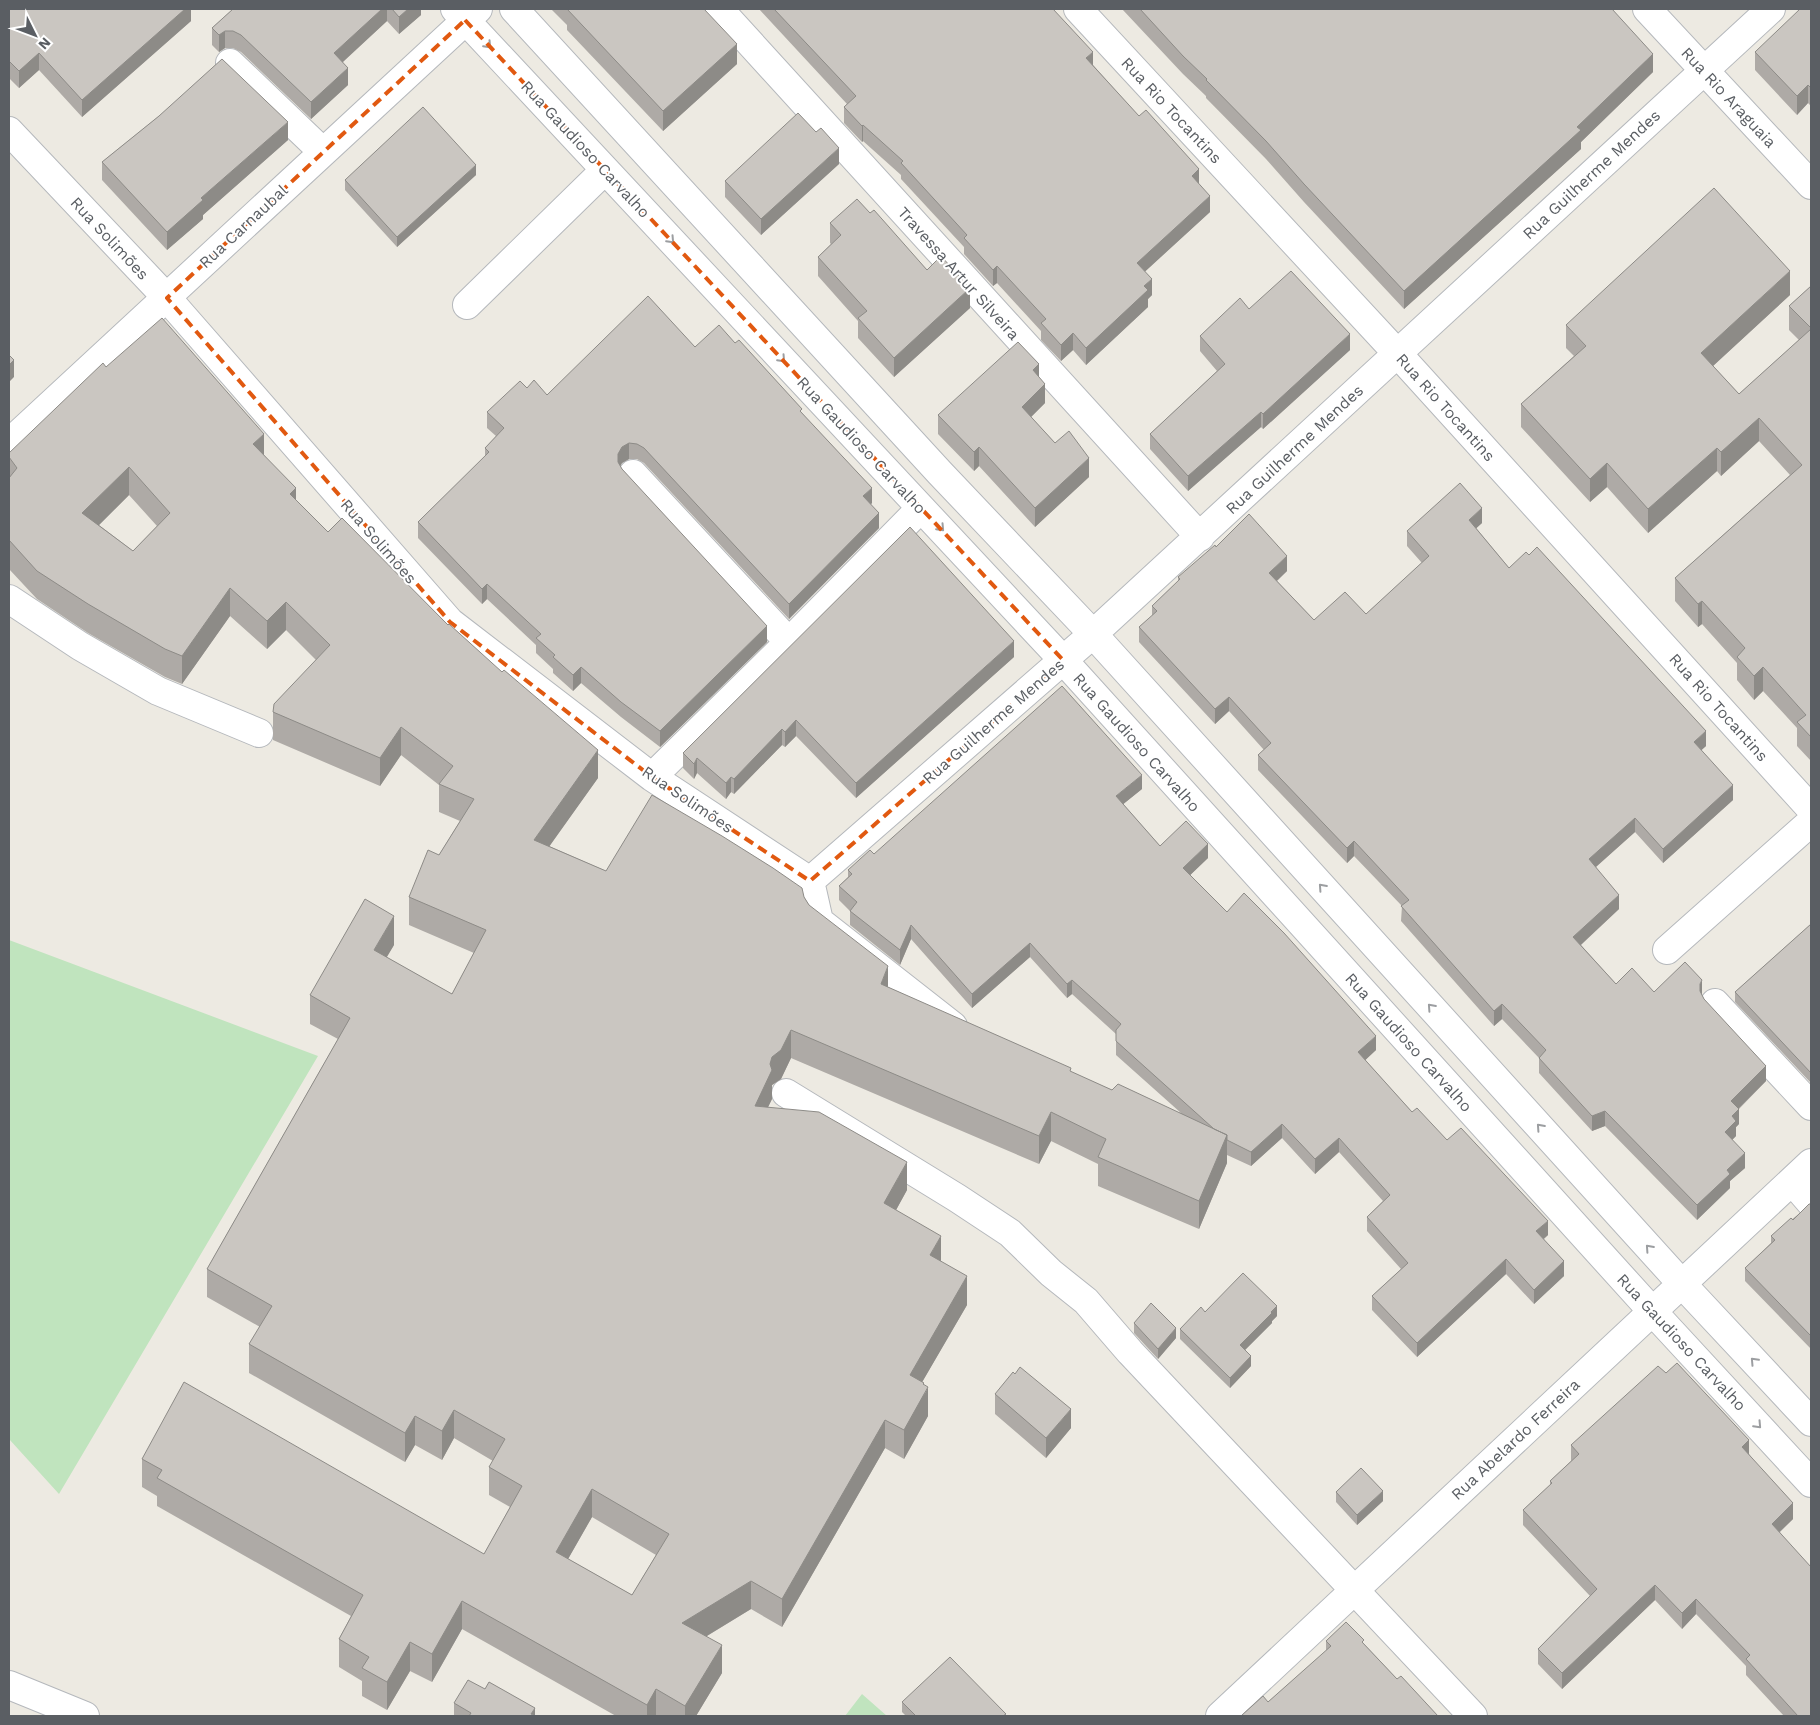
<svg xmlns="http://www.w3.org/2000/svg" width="1820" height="1725" font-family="'Work Sans',sans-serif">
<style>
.green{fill:#c0e4be}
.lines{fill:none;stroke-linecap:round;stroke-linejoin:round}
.minor-casing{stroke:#b5b8bc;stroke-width:30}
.minor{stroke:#fff;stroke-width:28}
.wall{fill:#aeaaa6;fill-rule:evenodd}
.shaded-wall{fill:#8d8b87}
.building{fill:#cac6c1;stroke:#8d8b87;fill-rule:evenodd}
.oneway{stroke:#9c9ea1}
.marked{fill:none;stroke:#e15910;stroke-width:4;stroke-dasharray:10 6;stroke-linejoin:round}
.labels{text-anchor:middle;stroke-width:4;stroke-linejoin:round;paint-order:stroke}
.street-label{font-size:16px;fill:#5a5e63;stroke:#fff}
</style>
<rect width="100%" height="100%" fill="#edeae2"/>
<path class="green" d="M9 940 318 1056 59 1494 9 1439Z
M862 1694 887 1716H845Z"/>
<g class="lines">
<defs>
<path id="minor" d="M455 9 1063 660 1653 1312 1811 1483
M514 9 940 473 1093 634 1682 1284 1811 1422
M719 9 1200 537
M1078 9 1397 353 1811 809
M1647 9 1811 185
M230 63 323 152
M9 131 167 298 450 622 652 777 810 881
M467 305 605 170
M9 443 478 9
M633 474 789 642
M9 599 80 646 158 691 259 733
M652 777 789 642 921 508
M810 881 1093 634 1771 9
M810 881 819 921 953 1026
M1667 950 1811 822
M1715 1003 1811 1106
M786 1093 957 1198 1010 1233 1051 1273 1086 1301 1130 1352 1473 1716
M1792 1181 1811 1203
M9 1685 85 1716
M1220 1716 1811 1163"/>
</defs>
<use href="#minor" class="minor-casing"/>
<use href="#minor" class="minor"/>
</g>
<path class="wall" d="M9 9H191V21L82 117 39 70 19 88 9 78Z
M233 9H421V15L399 34 387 21 343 62 348 85 311 119 241 52 233 48H225L219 52 212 45V28Z
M551 9H704L737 64 663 131 567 30V25Z
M759 9H1053L1093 65 1199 184 1210 212 1145 271 1152 295 1148 299V307L1086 365 1073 350 1061 361 1041 340V331L997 283 993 286 964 254V247L901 179V175L863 141 862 142 844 123V107L847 104Z
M1122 9H1612L1653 72 1581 142V149L1404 309 1304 202 1266 159 1206 98V96L1183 74Z
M1811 9V106L1808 103 1797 115 1755 70V52Z
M159 116 288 140 203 215V219L167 250 102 180V162Z
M839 164 761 235 725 197V181Z
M476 175 397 247 345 190V180Z
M870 213 927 270 970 308 894 377 858 338V321L818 276V257L831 244 830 243V223Z
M1811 286V761L1797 746V728L1763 691 1754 700 1737 680V663L1702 624 1698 627 1675 601V578L1790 475 1759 441 1721 476 1717 471 1648 533 1607 487 1590 502 1521 427V404L1574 356 1566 348V325L1790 295 1713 366 1739 394 1799 340 1789 330V306Z
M1249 309 1350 350 1263 429 1261 427 1188 491 1150 449V434L1217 371 1200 351V336Z
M735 343 802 413 872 503 871 504 879 528 789 619 644 463 637 459H629L622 463 620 466 622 469 767 642 660 747 621 717 581 683 573 691 553 673V669L536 653V645L487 599 482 604 418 538V522L485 457V448L496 436 487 428V412L527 388 547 395 695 347Z
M1039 377 1045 403 1031 417 1055 443 1089 477 1035 527 979 466 974 471 938 434V415Z
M9 453 264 455 296 501 328 532 598 778 549 846 606 871 804 897 809 905 888 987 1071 1072 1112 1090 1181 1113 1116 1055V1034L1072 994 1067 998 1030 957 972 1008 911 939 900 965 850 925V911L839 900V886L848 877V870L874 854 1142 789 1123 804 1160 846 1208 858 1190 875 1227 912 1376 1050 1365 1060 1412 1112 1447 1140 1548 1235 1544 1239 1564 1276 1534 1304 1506 1274 1417 1357 1372 1310V1296L1401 1269 1367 1231V1217L1383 1201 1339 1152 1315 1174 1282 1138 1251 1166 1227 1155V1163L1199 1229 1098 1186V1164L1051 1141 1039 1164 791 1058 781 1079 772 1085V1099L768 1107 907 1190 896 1210 941 1262 967 1305 922 1382 924 1385 928 1416 904 1459 885 1448 782 1627 751 1609 707 1636 722 1673 696 1716H616L462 1629 432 1682 410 1671 387 1710 362 1696V1681L339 1667V1639L351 1616 157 1506V1496L142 1487V1459L484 1554 510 1507 489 1495V1467L493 1461 454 1438 442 1460 415 1445 405 1462 249 1373V1344L260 1327 207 1297V1269L338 1039 310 1024V995L394 945 386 957 452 994 474 953 409 925V897L439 855 460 821 439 812V785L401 755 380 786 273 740V712L316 660 286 630 267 649 230 616 182 684 165 677 88 633 37 599 9 569ZM129 495 157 526 133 551 99 525ZM592 1517 656 1555 632 1595 568 1559Z
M1482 523 1476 528 1509 568 1706 746 1701 750 1733 800 1663 863 1635 832 1596 867 1619 909 1581 945 1616 984 1654 992 1702 995 1704 999 1766 1081 1739 1109V1124L1736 1127V1136L1732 1140 1745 1168 1730 1181V1188L1697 1220 1605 1126 1592 1131 1539 1073V1058L1502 1019 1494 1026 1401 921 1402 906 1354 856 1347 863 1258 770V755L1264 750 1229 711 1215 724 1139 642V627L1152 616V606L1178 581V577L1216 547 1287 571 1277 581 1314 620 1366 614 1422 563 1407 546V531Z
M1014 657 856 798 796 736 785 747 782 745 734 794 731 792 726 799 697 773 694 779 683 768V753Z
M1811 924V1083L1735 1002V992Z
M1811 1204V1349L1745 1281V1268L1771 1243V1236Z
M1205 1312 1277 1316 1272 1321V1323L1245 1350 1251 1366 1230 1388 1180 1339V1329Z
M1134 1323 1176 1338 1158 1359 1134 1333Z
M995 1394 1071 1428 1046 1458 995 1414Z
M1571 1445 1749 1454 1793 1519 1780 1532 1811 1716H1784L1746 1675V1666L1696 1614 1682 1629 1655 1600 1562 1689 1538 1664V1649L1590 1596 1523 1525V1510L1550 1485V1481L1571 1461Z
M1336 1492 1383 1501 1357 1525 1336 1502Z
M1326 1641 1364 1644 1397 1679 1268 1702 1326 1651Z
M902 1702 1006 1716H906L902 1712Z
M454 1703 535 1716H454Z"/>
<path class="shaded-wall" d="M185 9H191V21L82 117V100Z
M382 9H387V21L334 70V53Z
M408 9H421V15L399 34V17Z
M225 31V48L219 52V35Z
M737 44V64L663 131V111Z
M1093 52V69L1086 58Z
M39 53V70L19 88V71Z
M1653 54V72L1581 142V149L1404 309V291Z
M348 68V85L311 119V102Z
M1808 85V103L1797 115V96Z
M288 122V140L203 215V219L167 250V232L201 198Z
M863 125V141L862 142V126Z
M839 148V164L761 235V219Z
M476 165V175L397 247V237Z
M1199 169V185L1192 176Z
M1210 196V212L1137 279V263Z
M997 266V283L993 286V270Z
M1790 271V295L1701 377V353Z
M1152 279V295L1148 299V307L1086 365V348L1144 286Z
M970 288V308L894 377V358Z
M1073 333V350L1061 361V345Z
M1350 334V350L1263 429V414Z
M14 360V377L9 382V365Z
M1039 364V383L1033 370Z
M1045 384V403L1022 426V407Z
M1261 412V427L1188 491V476Z
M1759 418V441L1721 476V452Z
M264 434V463L253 444Z
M629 443V459L622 463 618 470V454L622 447Z
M979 447V466L974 471V452Z
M1717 448V471L1648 533V509Z
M1089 458V477L1035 527V508Z
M1607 463V487L1590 502V479Z
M129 467V495L82 542V513Z
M296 488V516L290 494Z
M872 488V503L863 512V496Z
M1482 508V523L1469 535V520Z
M879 513V528L789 619V604Z
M1287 556V571L1269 588V573Z
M487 584V599L482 604V589Z
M230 588V616L182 684V656Z
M1702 601V624L1698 627V604Z
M286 602V630L267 649V621Z
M767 626V642L660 747V731Z
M1014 641V657L856 798V783Z
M581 667V683L573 691V675Z
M1763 667V691L1754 700V676Z
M1229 697V711L1215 724V709Z
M796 720V736L785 747V732Z
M401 727V755L380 786V758Z
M782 729V745L734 794V779Z
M1706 731V746L1694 757V742Z
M598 750V778L534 868V840Z
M697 758V773L694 779V764Z
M1142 775V789L1116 810V796Z
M731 777V792L726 799V783Z
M1733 785V800L1663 863V849Z
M1635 818V832L1589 873V859Z
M1354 841V856L1347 863V848Z
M1208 844V858L1183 882V868Z
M1619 895V909L1573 952V937Z
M394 916V945L374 979V950Z
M911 925V939L900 965V950Z
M1030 943V957L972 1008V994Z
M888 966V995L881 984Z
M1072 980V994L1067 998V984Z
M1702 980V995L1700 999V984Z
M1502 1004V1019L1494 1026V1011Z
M791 1030V1058L781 1079 772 1085V1099L755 1134V1106L772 1057Z
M1376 1036V1050L1358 1067V1052Z
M1766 1066V1081L1731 1116V1101Z
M1739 1109V1124L1736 1127V1136L1725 1147V1132L1732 1116Z
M1605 1111V1126L1592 1131V1116Z
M1051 1112V1141L1039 1164V1136Z
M1282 1124V1138L1251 1166V1152Z
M1227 1135V1163L1199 1229V1201Z
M1339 1138V1152L1315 1174V1159Z
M1745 1153V1168L1730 1181V1188L1697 1220V1205L1727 1170Z
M907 1162V1190L884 1232V1203Z
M1548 1221V1235L1536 1245V1231Z
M941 1236V1265L930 1255Z
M1506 1259V1274L1417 1357V1343Z
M1564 1261V1276L1534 1304V1290Z
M967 1276V1305L910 1403V1375Z
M1277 1306V1316L1272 1321V1323L1240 1355V1345Z
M1176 1328V1338L1158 1359V1349Z
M1251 1356V1366L1230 1388V1378Z
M924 1383V1395L928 1387V1416L904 1459V1430Z
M1071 1409V1428L1046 1458V1438Z
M454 1410V1438L442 1460V1431Z
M415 1416V1445L405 1462V1433Z
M885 1420V1448L782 1627V1599Z
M1749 1440V1456L1742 1447Z
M592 1489V1517L556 1580V1552Z
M1383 1491V1501L1357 1525V1515Z
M1793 1503V1519L1772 1539V1524Z
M751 1581V1609L682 1651V1623Z
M1655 1585V1600L1562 1689V1673Z
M1696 1599V1614L1682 1629V1613Z
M462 1601V1629L432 1682V1654Z
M410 1642V1671L387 1710V1682Z
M722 1645V1673L696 1716H685V1706Z
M656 1689V1716H647V1705Z
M535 1708V1716L531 1714Z"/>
<path class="building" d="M9 9H185L82 100 39 53 19 71 9 61Z
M233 9H382L334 53 348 68 311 102 241 35 233 31H225L219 35 212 28Z
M392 9H408L399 17Z
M567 9H704L737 44 663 111Z
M774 9H1053L1093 52 1086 58 1139 116 1146 110 1199 169 1192 176 1210 196 1137 263 1152 279 1144 286 1148 290 1086 348 1073 333 1061 345 1041 323 1046 319 997 266 993 270 964 238 967 235 901 163 903 161 863 125 862 126 844 107 856 96Z
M1140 9H1612L1653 54 1577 127 1581 130 1404 291 1304 184 1266 141 1206 80 1207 79 1183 56Z
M1800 9H1811V88L1808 85 1797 96 1755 52Z
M222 59 288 122 201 198 203 200 167 232 102 162 159 116Z
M423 107 476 165 397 237 345 180Z
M798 113 816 132 821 128 839 148 761 219 725 181Z
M1714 188 1790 271 1701 353 1739 394 1811 329V737L1797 722 1806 715 1763 667 1754 676 1737 657 1745 648 1702 601 1698 604 1675 578 1802 465 1759 418 1721 452 1717 448 1648 509 1607 463 1590 479 1521 404 1586 346 1566 325Z
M857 199 870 213 874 210 927 270 941 256 970 288 894 358 858 318 867 311 818 257 841 235 830 223Z
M1291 271 1350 334 1263 414 1261 412 1188 476 1150 434 1225 364 1200 336 1240 298 1249 309Z
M1811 286V328L1789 306Z
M648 296 695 347 719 325 735 343 739 340 802 409 800 411 872 488 863 496 879 513 789 604 644 448 637 444 629 443 622 447 618 454V462L622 469 767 626 660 731 621 702 581 667 573 675 553 657 555 655 536 638 541 634 487 584 482 589 418 522 489 452 485 448 504 428 487 412 520 381 527 388 534 380 547 395Z
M162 318 264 434 253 444 296 488 290 494 328 532 342 518 448 625 449 624 502 672 504 670 598 750 534 840 606 871 652 795 722 836 773 868 802 888 804 897 809 905 888 966 881 984 1071 1068 1070 1071 1112 1090 1118 1084 1227 1135 1199 1201 1098 1157 1106 1139 1051 1112 1039 1136 791 1030 781 1050 772 1057 770 1064 772 1070 755 1106 819 1112 907 1162 884 1203 941 1236 930 1255 967 1276 910 1375 924 1383 923 1384 928 1387 904 1430 885 1420 782 1599 751 1581 682 1623 722 1645 685 1706 656 1689 647 1705 462 1601 432 1654 410 1642 387 1682 362 1668 369 1657 339 1639 363 1595 157 1478 162 1470 142 1459 184 1382 484 1554 522 1486 489 1467 505 1439 454 1410 442 1431 415 1416 405 1433 249 1344 272 1306 207 1269 350 1018 310 995 365 899 394 916 374 950 452 994 486 930 409 897 428 850 439 855 474 799 439 784 453 766 401 727 380 758 273 712 274 704 330 645 286 602 267 621 230 588 182 656 165 649 88 604 37 571 9 540V537L10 536H9V478L17 468 9 457V453L103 363 106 367ZM129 467 170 513 133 551 82 513ZM592 1489 669 1534 632 1595 556 1552Z
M1018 342 1039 364 1033 370 1045 384 1022 407 1055 443 1069 431 1089 458 1035 508 979 447 974 452 938 415Z
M9 355 14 360 9 365Z
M1460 483 1482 508 1469 520 1509 568 1526 552 1529 555 1537 547 1706 731 1694 742 1733 785 1663 849 1635 818 1589 859 1619 895 1573 937 1616 984 1632 968 1654 992 1685 962 1702 980 1700 984V991L1704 999 1766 1066 1731 1101 1739 1109 1732 1116 1736 1121 1725 1132 1745 1153 1727 1170 1730 1174 1697 1205 1605 1111 1592 1116 1539 1058 1546 1050 1502 1004 1494 1011 1401 906 1409 900 1354 841 1347 848 1258 755 1271 743 1229 697 1215 709 1139 627 1157 611 1152 606 1180 579 1178 577 1215 545 1216 547 1249 514 1287 556 1269 573 1314 620 1345 592 1366 614 1429 556 1407 531Z
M910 527 1014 641 856 783 796 720 785 732 782 729 734 779 731 777 726 783 697 758 694 764 683 753Z
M1062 686 1142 775 1116 796 1160 846 1186 821 1208 844 1183 868 1227 912 1244 893 1284 933 1376 1036 1358 1052 1412 1112 1417 1108 1447 1140 1461 1128 1548 1221 1536 1231 1564 1261 1534 1290 1506 1259 1417 1343 1372 1296 1408 1263 1367 1217 1390 1195 1339 1138 1315 1159 1282 1124 1251 1152 1227 1140V1135L1214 1129 1116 1041V1030L1121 1024 1072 980 1067 984 1030 943 972 994 911 925 900 950 850 911 857 902 839 886 852 874 848 870 870 850 874 854Z
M1811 924V1073L1735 992Z
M1809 1204H1811V1336L1745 1268 1775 1240 1771 1236 1791 1218 1793 1220Z
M1243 1273 1277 1306 1271 1312 1272 1313 1240 1345 1251 1356 1230 1378 1180 1329 1201 1307 1205 1312Z
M1151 1303 1176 1328 1158 1349 1134 1323Z
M1677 1363 1749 1440 1742 1447 1793 1503 1772 1524 1811 1567V1716H1797H1798L1746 1659 1750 1655 1696 1599 1682 1613 1655 1585 1562 1673 1538 1649 1597 1589 1523 1510 1552 1483 1550 1481 1579 1454 1571 1445 1658 1366 1666 1373Z
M1020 1367 1071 1409 1046 1438 995 1394 1013 1372 1015 1374Z
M1361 1468 1383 1491 1357 1515 1336 1492Z
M1346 1622 1364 1640 1362 1642 1397 1679 1401 1676 1438 1716H1241L1263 1696 1268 1702 1331 1646 1326 1641Z
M950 1657 1006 1714 1003 1716H916L902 1702Z
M468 1680 485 1689 489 1682 535 1708 531 1714 535 1716H469L471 1713 454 1703Z"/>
<defs><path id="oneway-chevron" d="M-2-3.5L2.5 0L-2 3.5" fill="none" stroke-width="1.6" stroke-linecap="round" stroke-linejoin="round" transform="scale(1.25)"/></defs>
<g class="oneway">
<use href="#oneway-chevron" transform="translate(488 45) rotate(47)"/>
<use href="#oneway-chevron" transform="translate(671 240) rotate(47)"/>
<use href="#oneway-chevron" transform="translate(782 359) rotate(47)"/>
<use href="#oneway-chevron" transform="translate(941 528) rotate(47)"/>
<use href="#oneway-chevron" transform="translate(1322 887) rotate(-132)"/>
<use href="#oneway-chevron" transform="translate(1431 1007) rotate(-132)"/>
<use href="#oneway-chevron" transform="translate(1540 1127) rotate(-132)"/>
<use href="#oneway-chevron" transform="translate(1649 1248) rotate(-132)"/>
<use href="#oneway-chevron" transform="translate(1754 1361) rotate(-133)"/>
<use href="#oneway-chevron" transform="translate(1758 1425) rotate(47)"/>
</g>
<path class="marked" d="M465 20 1063 660 810 881 652 777 450 622 167 298Z"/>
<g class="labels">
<g class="street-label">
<text transform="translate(1729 97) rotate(47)" y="6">Rua Rio Araguaia</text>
<text transform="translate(1172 110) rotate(47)" y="6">Rua Rio Tocantins</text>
<text transform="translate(586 149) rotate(47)" y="6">Rua Gaudioso Carvalho</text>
<text transform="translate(1591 174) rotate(-43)" y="6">Rua Guilherme Mendes</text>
<text transform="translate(243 226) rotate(-43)" y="6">Rua Carnaubal</text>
<text transform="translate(110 238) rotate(47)" y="6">Rua Solimões</text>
<text transform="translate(959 273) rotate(48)" y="6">Travessa Artur Silveira</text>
<text transform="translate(1446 407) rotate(48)" y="6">Rua Rio Tocantins</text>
<text transform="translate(862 445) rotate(47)" y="6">Rua Gaudioso Carvalho</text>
<text transform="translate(1294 449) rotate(-43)" y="6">Rua Guilherme Mendes</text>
<text transform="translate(379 541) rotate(49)" y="6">Rua Solimões</text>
<text transform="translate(1719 707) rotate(48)" y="6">Rua Rio Tocantins</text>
<text transform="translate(993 721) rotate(-41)" y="6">Rua Guilherme Mendes</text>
<text transform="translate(1137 742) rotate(48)" y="6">Rua Gaudioso Carvalho</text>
<text transform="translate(688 799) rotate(34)" y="6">Rua Solimões</text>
<text transform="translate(1409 1042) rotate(48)" y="6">Rua Gaudioso Carvalho</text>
<text transform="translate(1682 1342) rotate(47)" y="6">Rua Gaudioso Carvalho</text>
<text transform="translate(1515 1439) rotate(-43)" y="6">Rua Abelardo Ferreira</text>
</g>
</g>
<rect width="1820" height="1725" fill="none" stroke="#5a5e63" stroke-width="20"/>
<g transform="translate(35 35) rotate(132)" stroke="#ffffff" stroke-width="4" paint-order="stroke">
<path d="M0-4L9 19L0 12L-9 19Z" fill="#5a5e63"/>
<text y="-8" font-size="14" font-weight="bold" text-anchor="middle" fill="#5a5e63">N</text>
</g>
</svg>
